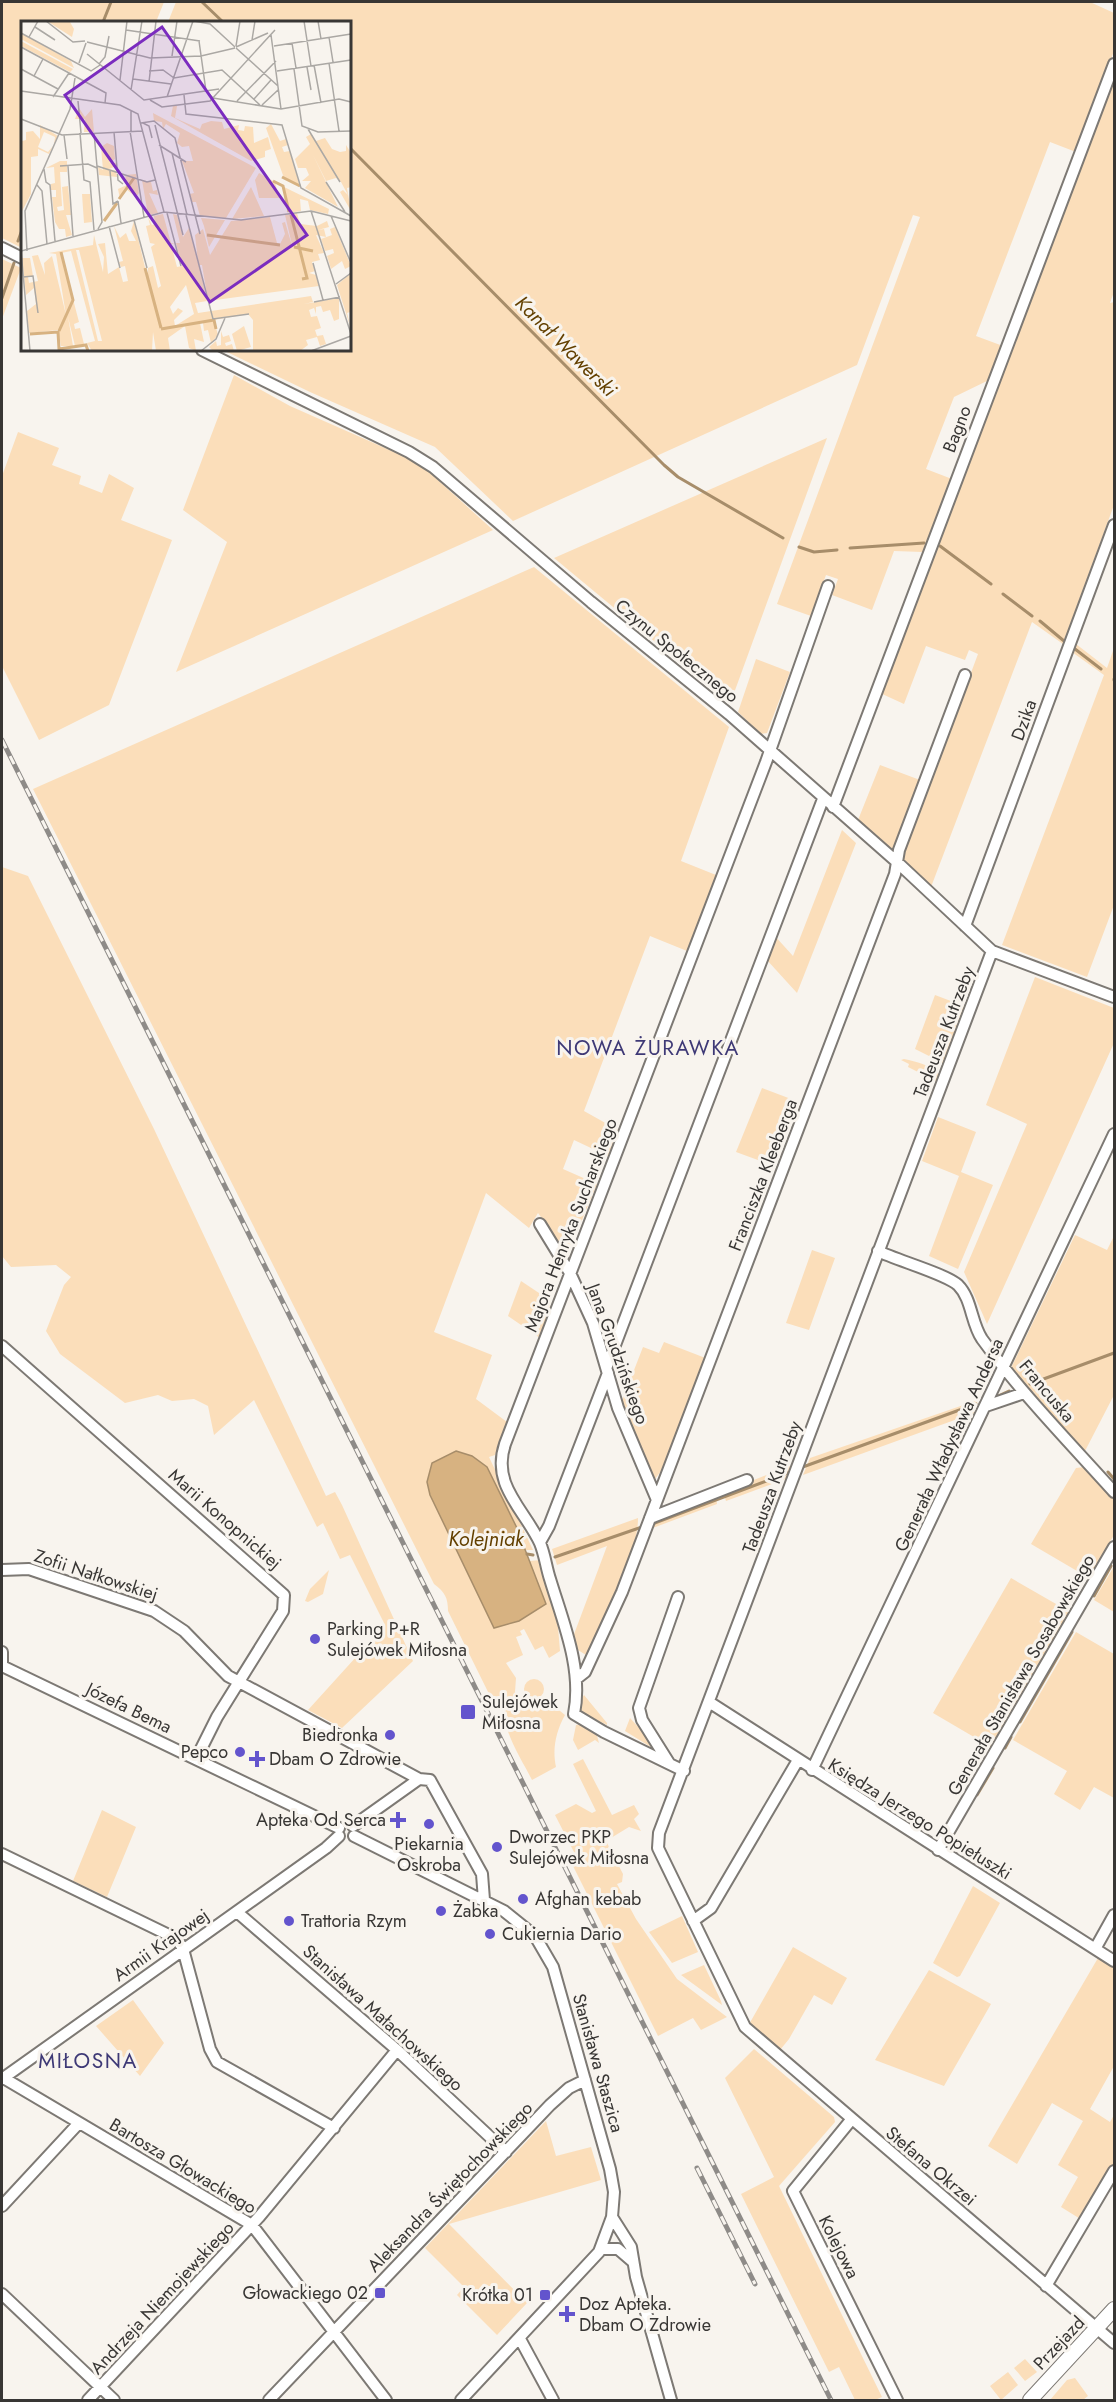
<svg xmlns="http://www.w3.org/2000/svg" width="1116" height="2402" font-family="Jost,sans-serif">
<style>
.green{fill:#fbdeba}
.water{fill:#d7b281;stroke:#a78d6a;stroke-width:1.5}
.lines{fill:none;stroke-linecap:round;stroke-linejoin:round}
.stream{stroke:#a78d6a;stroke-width:3}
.minor-casing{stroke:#7d7974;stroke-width:14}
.tertiary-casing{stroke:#7d7974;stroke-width:16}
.minor{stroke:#fff;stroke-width:10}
.tertiary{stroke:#fff;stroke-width:14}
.rail-casing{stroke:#8e8b88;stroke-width:5}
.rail{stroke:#f8f4ee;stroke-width:3;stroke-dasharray:9;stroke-linecap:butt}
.poi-dot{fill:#6354cd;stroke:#f8f4ee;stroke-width:2}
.labels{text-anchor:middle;stroke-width:6;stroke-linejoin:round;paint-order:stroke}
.street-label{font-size:18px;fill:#383634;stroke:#f8f4ee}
.poi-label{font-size:18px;fill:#383634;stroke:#f8f4ee;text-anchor:start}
.water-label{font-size:20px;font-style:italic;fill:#634000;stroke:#f8f4ee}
.quarter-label{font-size:21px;letter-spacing:1.5px;fill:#3e3976;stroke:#f8f4ee}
.inset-river{fill:none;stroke:#d7b281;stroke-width:3}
.inset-road{fill:none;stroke:#aba8a4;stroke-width:1.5}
.view{fill:#7b2cbf;fill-opacity:0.15;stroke:#7b2cbf;stroke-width:3}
.inset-edge{fill:none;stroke:#383634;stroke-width:3}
</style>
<rect width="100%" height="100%" fill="#f8f4ee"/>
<path class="green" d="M2 2H164L156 22H22V248L2 238Z
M176 2H1090L1114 13V51L1076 152 1050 142 976 336 1003 346 989 380 954 397 926 469 952 479 923 552 894 551 872 610 832 595 838 579 826 575 811 616 777 604 920 217 913 215 857 365 513 521 435 447 310 392 223 350H350V22H168Z
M1114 76V292L1110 303 1114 302V505L1063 644 1032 622 931 887 901 860 978 654 969 650 965 660 926 646 904 704 880 693Z
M2 259 21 268 2 319Z
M234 375 290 406 419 463 493 530 176 672 227 542 183 510Z
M18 432 59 448 52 465 81 476 79 484 102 493 109 474 134 488 121 520 172 540 109 705 39 740 2 666V476Z
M827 438 730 704 554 558Z
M534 567 729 727 681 861 716 875 687 951 650 936 584 1111 618 1130 608 1156 574 1140 563 1169 597 1184 568 1254 538 1213 529 1228 486 1193 434 1332 492 1355 476 1399 507 1422 495 1455 489 1457 533 1550H525L516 1526 430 1495 494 1628 546 1604 529 1561 542 1560 558 1627 560 1651 549 1658 543 1646 535 1650 524 1629 520 1631 522 1635 516 1637 523 1655 506 1663 516 1678 515 1692 523 1706 538 1709 554 1706 565 1715C556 1731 552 1749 556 1767L532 1780C524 1764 512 1746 507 1728 503 1715 505 1709 492 1700L448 1611C448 1598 445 1592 434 1584L33 789Z
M1076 644 1107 668 1114 648V905L1087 977 1002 945 1104 675 1072 652Z
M756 659 790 672 767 733 761 734 738 712Z
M880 765 920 780 893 851 858 820Z
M842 830 856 843 797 993 766 959 773 944 774 935 793 956Z
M2 867 28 876 154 1129 326 1496 335 1492 342 1505 413 1661 342 1728 308 1710 385 1625 350 1555 340 1559 323 1523 317 1527 254 1400 214 1435 208 1406 194 1399 172 1401 158 1395 125 1403 60 1354 46 1331 64 1285 71 1277 56 1265 11 1267 2 1256Z
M1035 977 1114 1008V1043L987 1324 964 1272 1027 1124 986 1105Z
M935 995 964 1006 943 1063 915 1049Z
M904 1059C917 1062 929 1064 939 1074L936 1081 908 1067 909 1064 901 1060Z
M762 1088 799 1102 774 1166 736 1152Z
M938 1117 976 1132 961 1172 993 1185 958 1269 929 1256 959 1176 922 1161Z
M1075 1235 1107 1250 1114 1236V1395L1085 1451 1036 1398 1034 1392 1029 1394 1011 1368Z
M812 1250 835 1258 809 1330 786 1323Z
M521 1281 551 1301 540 1338 508 1316Z
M664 1342 708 1359 668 1462 655 1479 622 1401 643 1347 659 1353Z
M978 1400 974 1413 803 1475 810 1458Z
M790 1466 788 1478 726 1501 723 1492Z
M1084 1467 1114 1498V1535L1089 1578 1031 1544 1076 1468Z
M716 1498 717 1504 650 1529 653 1521Z
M638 1518C638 1557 605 1621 586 1655L570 1645 607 1546 557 1565 552 1549Z
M1113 1568 1114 1569V1612L1094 1600Z
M329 1570 323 1594 308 1602 305 1601 310 1589Z
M1011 1578 1070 1612 991 1747 933 1713Z
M1076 1632 1114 1654V1798L1094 1787 1080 1810 1054 1794 1067 1771 1013 1740Z
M524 1689a10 10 0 1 1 20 0a10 10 0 1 1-20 0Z
M584 1695 607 1723V1725L583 1713 577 1706Z
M630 1718 651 1741 654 1749 625 1731Z
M584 1724 596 1732 599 1743 595 1740 578 1750 573 1740 576 1725Z
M583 1759 612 1815 634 1805 639 1814 634 1819 641 1831 629 1827 606 1841 623 1874 622 1882 617 1884 636 1919 677 1979 727 2017 701 2030 693 2018 658 2036 569 1858 575 1854 555 1815 576 1804 592 1813 596 1811 573 1764Z
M102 1810 136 1827 107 1897 73 1881Z
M973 1886 1000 1903 960 1976 957 1977 933 1963Z
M682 1916 698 1952 672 1963 649 1932Z
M793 1947 847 1978 832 2005 814 1995 789 2039 780 2050 748 2026Z
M1098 1958 1114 1968V2066L1090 2109 1110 2122 1114 2115V2165L1082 2220 1061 2207 1078 2177 1058 2165 1083 2121 1052 2103 1017 2164 988 2146Z
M704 1965 721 2001 722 2005 681 1975Z
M929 1970 991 2004 944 2086 875 2060Z
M133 2000 164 2043 140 2076 96 2026Z
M754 2049 834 2117 835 2122 779 2186 882 2397 875 2400H855L839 2367 829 2372 741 2194 774 2177 725 2078Z
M546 2121 556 2156 591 2147 601 2180 449 2224 527 2303 497 2335 457 2295 464 2287 425 2248Z
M1025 2359 1037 2372 1025 2381 1014 2368Z
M1008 2372 1018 2385 1001 2400 990 2386Z
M1075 2378 1088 2396 1083 2400H1050L1067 2380Z"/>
<path class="water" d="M456 1451 472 1456 487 1467 516 1526 546 1604 519 1621 494 1628 430 1495 427 1482 432 1463Z"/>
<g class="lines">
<path class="stream" d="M202 2 223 22
M103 22 111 2
M350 148 664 465 678 477 783 538
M18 241 22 230
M2 298 14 263
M940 546 991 584
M799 547 814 552 837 550
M850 548 924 543
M1003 594 1032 616
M1040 621 1064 641
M1075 649 1101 669
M1114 679V680
M1030 1384 1114 1353
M998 1396 1009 1391
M800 1468 976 1404
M1108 1472 1114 1479
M652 1524 793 1471
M527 1554 533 1555
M555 1557 642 1527
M1094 1596 1111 1566
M1020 1722 1072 1632
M1005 1748 1011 1737
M977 1795 993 1768"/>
<defs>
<path id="minor" d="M2 248 22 258
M202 350 409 452 433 467 591 602 729 714 897 862 992 951 1114 997
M833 807 1114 64
M965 926 1114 525
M992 951 659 1833 658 1848 745 2027 1114 2343
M540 1224 570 1273 593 1323 618 1408 657 1500
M878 1251C896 1260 946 1274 958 1285 972 1299 971 1323 982 1339 1022 1394 1069 1442 1114 1492
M2 1346 284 1595 283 1611 217 1717 196 1759
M607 1366 823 799
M986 1406 1024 1393
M650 1518 747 1480
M540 1542 549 1526 608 1373
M2 1570 29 1569 154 1611 184 1631 228 1676 419 1779 430 1780 482 1874 484 1900
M2 1652V1666
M2 1666 339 1828
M576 1679 585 1672 622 1592 895 874 899 850 965 675
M709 1702 1114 1961
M669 1763 642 1720 639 1708 678 1597
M812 1770 1114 1134
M684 1771 604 1732 574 1714C583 1669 563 1622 550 1579 546 1567 545 1555 540 1543 524 1509 491 1485 505 1444L766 762 828 586
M353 1826 419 1779
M354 1836 504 1911 535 1936 553 1967 610 2169 614 2192 612 2217 599 2252 461 2400
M938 1850 1114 1547
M2 1854 177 1939 183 1949 210 2049 217 2062 334 2128
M237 1912 397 2050 506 2152
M693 1921 711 1908 798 1760
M1095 1949 1114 1915
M2 2077 252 2225 386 2400
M2 2079 326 1848 339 1836
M851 2120 793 2191 897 2400
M2 2206 78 2124
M612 2217 631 2247 636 2277 671 2400
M601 2249H618L632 2261
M1046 2286 1114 2171
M2 2294 114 2400
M520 2339 553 2400
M88 2400 259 2217 397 2050
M269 2400 550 2105 569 2088 585 2080"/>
<path id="tertiary" d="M1030 2400 1114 2309"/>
</defs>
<use href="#minor" class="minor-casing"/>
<use href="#tertiary" class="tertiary-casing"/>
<use href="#minor" class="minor"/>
<use href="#tertiary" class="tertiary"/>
<defs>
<path id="rail" d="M2 740 831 2400
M697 2168 755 2284"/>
</defs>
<use href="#rail" class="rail-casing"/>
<use href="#rail" class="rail"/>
</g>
<g class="poi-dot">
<circle cx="315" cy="1639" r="6"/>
<rect x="460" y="1704" width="16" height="16" rx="3"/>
<circle cx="390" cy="1735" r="6"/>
<circle cx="240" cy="1752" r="6"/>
<path d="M254 1750h6v6h6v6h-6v6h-6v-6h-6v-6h6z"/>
<path d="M395 1811h6v6h6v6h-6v6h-6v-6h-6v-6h6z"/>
<circle cx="429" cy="1824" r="6"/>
<circle cx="497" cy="1847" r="6"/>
<circle cx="523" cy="1899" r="6"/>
<circle cx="441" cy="1911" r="6"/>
<circle cx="289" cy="1921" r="6"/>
<circle cx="490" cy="1934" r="6"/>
<rect x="374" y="2287" width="12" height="12" rx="3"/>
<rect x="539" y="2289" width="12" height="12" rx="3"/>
<path d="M564 2305h6v6h6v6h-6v6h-6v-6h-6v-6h6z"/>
</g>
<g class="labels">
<g class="street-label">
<text transform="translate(957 429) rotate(-69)" y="6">Bagno</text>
<text transform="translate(677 651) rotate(39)" y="6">Czynu Społecznego</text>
<text transform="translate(1024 720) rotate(-70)" y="6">Dzika</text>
<text transform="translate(944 1032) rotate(-69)" y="6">Tadeusza Kutrzeby</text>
<text transform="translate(763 1175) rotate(-69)" y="6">Franciszka Kleeberga</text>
<text transform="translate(571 1225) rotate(-69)" y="6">Majora Henryka Sucharskiego</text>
<text transform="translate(618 1354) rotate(70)" y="6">Jana Grudzińskiego</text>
<text transform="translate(1047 1391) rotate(50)" y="6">Francuska</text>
<text transform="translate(949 1445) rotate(-65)" y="6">Generała Władysława Andersa</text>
<text transform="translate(772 1487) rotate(-70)" y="6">Tadeusza Kutrzeby</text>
<text transform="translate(225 1519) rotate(41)" y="6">Marii Konopnickiej</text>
<text transform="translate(96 1575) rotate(18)" y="6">Zofii Nałkowskiej</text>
<text transform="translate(1021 1675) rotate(-60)" y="6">Generała Stanisława Sosabowskiego</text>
<text transform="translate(129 1708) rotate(26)" y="6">Józefa Bema</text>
<text transform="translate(920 1819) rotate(32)" y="6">Księdza Jerzego Popiełuszki</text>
<text transform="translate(161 1945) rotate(-35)" y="6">Armii Krajowej</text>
<text transform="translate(383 2018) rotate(42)" y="6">Stanisława Małachowskiego</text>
<text transform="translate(598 2063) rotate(74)" y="6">Stanisława Staszica</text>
<text transform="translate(183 2166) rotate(31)" y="6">Bartosza Głowackiego</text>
<text transform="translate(931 2166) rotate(40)" y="6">Stefana Okrzei</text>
<text transform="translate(450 2187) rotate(-46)" y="6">Aleksandra Świętochowskiego</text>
<text transform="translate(839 2247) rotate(63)" y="6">Kolejowa</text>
<text transform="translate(162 2298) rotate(-47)" y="6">Andrzeja Niemojewskiego</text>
<text transform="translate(1059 2343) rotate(-47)" y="6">Przejazd</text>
</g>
<g class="poi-label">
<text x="327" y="1635">Parking P+R<tspan x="327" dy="21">Sulejówek Miłosna</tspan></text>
<text x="482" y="1708">Sulejówek<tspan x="482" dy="21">Miłosna</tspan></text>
<text x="378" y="1741" text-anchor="end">Biedronka</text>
<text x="228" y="1758" text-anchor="end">Pepco</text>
<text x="269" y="1765">Dbam O Zdrowie</text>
<text x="386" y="1826" text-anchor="end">Apteka Od Serca</text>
<text x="509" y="1843">Dworzec PKP<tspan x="509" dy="21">Sulejówek Miłosna</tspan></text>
<text x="429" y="1850" text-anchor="middle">Piekarnia<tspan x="429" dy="21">Oskroba</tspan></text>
<text x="535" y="1905">Afghan kebab</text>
<text x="453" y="1917">Żabka</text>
<text x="301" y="1927">Trattoria Rzym</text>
<text x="502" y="1940">Cukiernia Dario</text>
<text x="368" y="2299" text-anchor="end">Głowackiego 02</text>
<text x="533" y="2301" text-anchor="end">Krótka 01</text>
<text x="579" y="2310">Doz Apteka.<tspan x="579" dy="21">Dbam O Zdrowie</tspan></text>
</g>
<g class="water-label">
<text transform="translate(566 346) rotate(45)" y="7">Kanał Wawerski</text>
<text x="486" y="1546">Kolejniak</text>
</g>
<g class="quarter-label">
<text x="648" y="1055">NOWA ŻURAWKA</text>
<text x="88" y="2068">MIŁOSNA</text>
</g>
</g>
<g transform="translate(21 21)">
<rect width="330" height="330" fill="#f8f4ee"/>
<path d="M26 0 49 1 53 8 51 16ZM0 12 50 40 53 47 0 18ZM0 20 52 48 49 51 0 25ZM152 85H156L154 97 179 108 181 103 190 100 201 101 203 108 218 104 217 109 223 110 224 105 232 106 233 122 247 116 250 128 244 130V136L230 140 150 95ZM58 87 64 96 71 88 73 111H63L64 98H54ZM132 92 235 147 205 197 179 195 175 181H171L169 173 173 172 161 140H172L168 125 161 126 156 122 159 112 145 103 142 108 141 101 133 100ZM250 103 259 120 265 118 267 124 261 126 263 131 269 130 279 166 263 157 245 107ZM19 104 37 115 33 124 34 116 23 111 17 126 27 131 32 125 28 133 17 128V135L10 136V173L0 192V114L1 120 5 119V111L12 110 19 118ZM290 113 295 120 304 117 311 128 319 131 325 130V124L330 132V166L326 167 330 190 319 171 322 169 327 174 320 161 315 157 305 160 292 134 317 186 324 190 284 167 290 160H281L288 154 285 147H277L274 138 289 123 285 116ZM86 122 93 125 94 138 88 142H95V145L88 148 95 150 96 156 78 154 77 146 82 149 80 126ZM39 140H46V151H39L41 185 36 186 37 190 43 189 41 166 47 165 50 194H45L51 214 45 216 44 208H38L34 201 31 176H35V169H30V163L34 162 33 146 25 147ZM238 152 254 161 258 177H238L234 159ZM115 153 118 172 115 176 105 168 99 178 97 168 106 164 104 154ZM121 159 130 161 132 170 136 169 137 174 128 172 137 192 127 194ZM261 165 308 188 307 193 289 189 287 180 279 178 280 190 268 192ZM230 166 243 195 211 198ZM61 173H69L71 201 63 202ZM276 192 279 203 296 205 306 200 308 206 297 209 303 208 305 216 295 214 303 232 297 233 299 239 291 241 294 250 288 252 295 254 298 265 187 280 181 244H178L186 280 174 282 177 292 290 275 292 281 283 283 318 277V298L313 300 309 289 302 291 300 285 295 286V293L293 287 288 289 290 296 296 295 300 307 294 309 296 315 302 314 305 323 299 325 296 316 285 319 287 324 279 330H232V299L227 293 193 299 197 314 190 322 187 309 183 310 182 302H179L183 321 173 318 175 330 168 327 164 305 147 317 149 330H135L132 311 131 330H71L66 322 74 320 50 230 40 232 58 301 53 303 54 308 59 307 63 323 54 325 47 296 52 325H40L37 309 8 312 6 290 15 283 13 267 5 274 1 237H9L12 255 7 256 8 262 12 261 17 260 11 235 17 234 24 254 23 242 31 235 45 294 35 233 28 232 72 224 73 214 82 251 83 236 77 223 84 222 87 253 98 246 102 261 107 260 104 245 100 246 98 241 102 240 93 205 99 217 105 212 108 220H115L110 210 113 200 127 259V247L132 245 137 267 140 265 130 226 134 223 129 222 125 205 129 204 127 196 131 204 134 203 133 195 142 193 150 222H154L150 223 156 246 161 245 155 222H159L152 193 156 194 162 216 168 207 177 241 174 214 182 208 189 234 210 200 249 196 256 222 259 223 264 213 261 202 264 201 272 228 264 194ZM55 229H58L81 320H77ZM165 264 173 293 154 305 153 299 162 290 157 287 152 293 149 286ZM180 197 204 199 188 226 183 205ZM314 206 330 245 324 248 321 240 310 248 306 235 313 232 312 228 304 230 300 218 311 214 309 208ZM330 252 329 291 326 292 330 308 316 264ZM223 305 230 326 216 330 211 313ZM200 310 202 316 208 314 210 320 204 322 205 325 211 323 213 330H192L188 326 195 320 196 325 200 324Z" fill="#fbdeba" fill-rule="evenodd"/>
<path class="inset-river" d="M261 156 279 165M252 160 262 165 268 191M98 178 113 157M270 194 286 257 281 258M83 200 96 182M186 214 259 224M273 226 292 230M124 247 140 307M140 308 193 299 195 308M38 310 52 279 40 231M9 313 37 311 38 328 65 324 67 330"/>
<path class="inset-road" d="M25 0 52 21 64 20M173 0 189 3 214 26M283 0 290 45M297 0 300 18M14 6 34 19M105 9 179 20M0 12 70 50 79 44M250 14 260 88M8 16 17 0M308 16 312 41M231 19 234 0M178 20 185 70 192 77M66 21 129 37 180 35 214 27M271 22 275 47M215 25 219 0M253 25 330 13M0 26 85 72 84 82M215 26 247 12M215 27 257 65M66 33 123 79 198 68M151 35 156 0M58 42 65 22M308 42 318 110M78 43 84 36 88 15M293 44 300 82M286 46 290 69M0 48 37 68M273 48 281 105 297 111 330 110M128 50 142 49 153 57 201 49 239 84M256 50 330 39M13 55 22 38M112 58 150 63M99 59 106 0M128 61 135 0M110 69 121 0M0 70 99 84 117 93 143 191M163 74 165 93 261 104 280 167 330 195M32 76 48 52M146 76 172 0M192 77 260 88 318 78 330 81M233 78 250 59M129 79 141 86 189 80 254 9M57 80 60 112M216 80 255 40M241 84 257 69M110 90V110M0 98 41 114 122 110M120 102 133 100 154 117 179 213M122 102 128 105 131 117M134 104 162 214M287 108 319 161M109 110 123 196M93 111 97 159 102 163M59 112 63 159 69 161 73 209M73 112 81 201 77 208M43 114 46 138M138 124 165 141M151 132 166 194M39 145 67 143 76 147M47 145 52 215M76 145 126 161 134 159M23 148 25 161 29 164 34 220M89 150 92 183 97 180M305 161 324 191M16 164 21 170 26 223M97 180 100 202M290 190 330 313M146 192 160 245M165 194 192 298 228 293M310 195 330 242M113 199 126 247M88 205 99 247M6 230 4 190 49 88 54 57M292 242 302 279M2 256 12 255 17 292M315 263 330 252M293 281 319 276M9 330 0 230 143 191 220 199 290 190 330 200M180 330 195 318 204 297M290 330 330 315"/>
<path class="view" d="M141 6 286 214 189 281 44 74Z"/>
<rect width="330" height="330" class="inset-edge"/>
</g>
<rect width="1116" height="2402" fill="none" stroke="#383634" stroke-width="6"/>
</svg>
